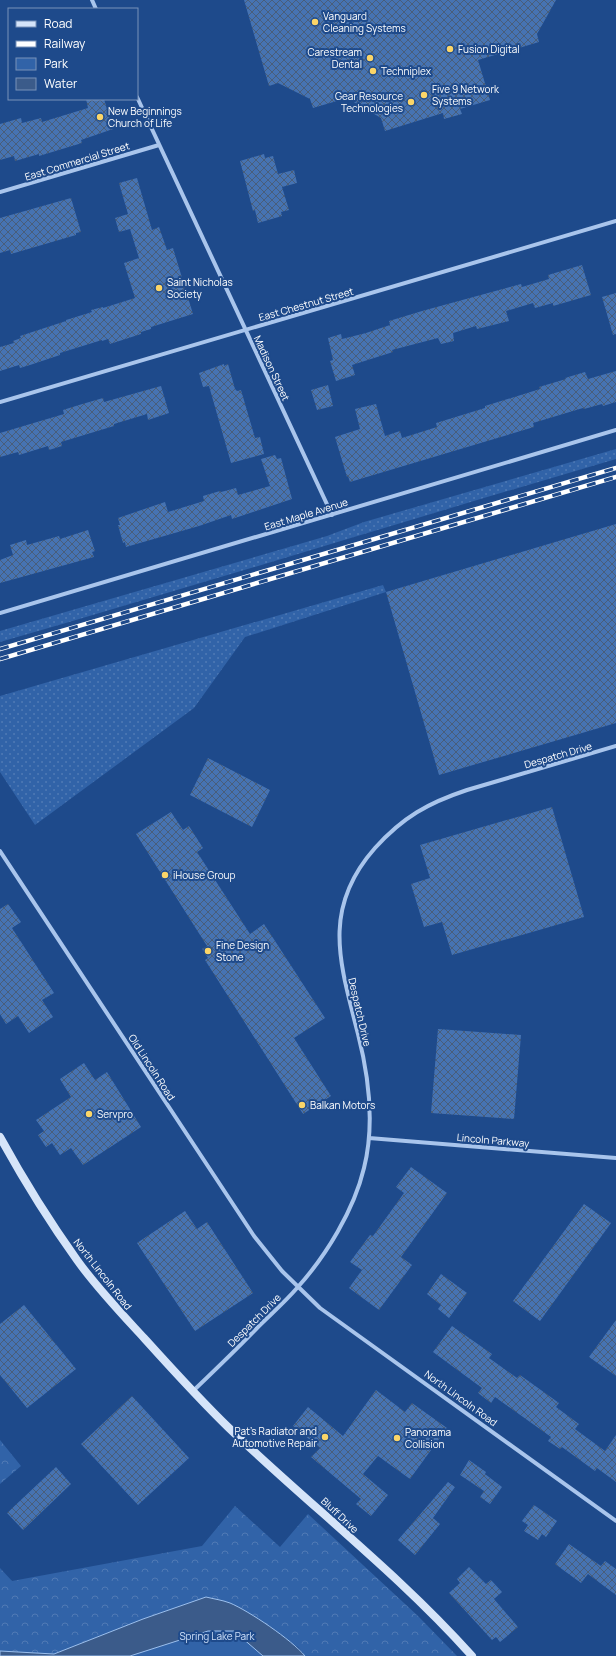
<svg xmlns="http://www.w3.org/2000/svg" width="616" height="1656" font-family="Manrope,sans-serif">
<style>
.grass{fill:url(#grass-dots)}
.forest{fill:url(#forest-crowns)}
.park{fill:#3163a8}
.water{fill:#3b5b8a;stroke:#9cc0ee}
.building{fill:url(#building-cross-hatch)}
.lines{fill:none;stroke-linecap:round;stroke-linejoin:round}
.street{stroke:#a9c5ec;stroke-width:4}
.secondary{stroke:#d5e4f9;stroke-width:8}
.rail-casing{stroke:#fff;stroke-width:4.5}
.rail{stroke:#1e4a8b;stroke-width:3;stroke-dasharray:9;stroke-linecap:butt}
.poi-dot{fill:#fbd568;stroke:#1e4a8b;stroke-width:1.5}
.labels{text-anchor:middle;stroke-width:4;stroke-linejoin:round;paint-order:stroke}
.poi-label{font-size:10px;fill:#fff;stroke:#1e4a8b;text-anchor:start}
.street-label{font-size:10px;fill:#fff;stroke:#1e4a8b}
.park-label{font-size:10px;fill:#cee0f9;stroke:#1e4a8b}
</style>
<defs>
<pattern id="grass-dots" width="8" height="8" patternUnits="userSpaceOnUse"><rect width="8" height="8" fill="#3163a8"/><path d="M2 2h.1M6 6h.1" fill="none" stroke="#507ab5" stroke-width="1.8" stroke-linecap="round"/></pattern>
<pattern id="forest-crowns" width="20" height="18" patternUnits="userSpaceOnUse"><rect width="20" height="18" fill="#3163a8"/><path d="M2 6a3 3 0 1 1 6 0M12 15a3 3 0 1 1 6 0" fill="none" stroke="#507ab5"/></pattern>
<pattern id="building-cross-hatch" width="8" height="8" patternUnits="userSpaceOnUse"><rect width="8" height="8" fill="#4673b2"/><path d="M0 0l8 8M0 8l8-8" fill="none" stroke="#495e7a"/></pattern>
</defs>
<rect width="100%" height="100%" fill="#1e4a8b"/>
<path class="grass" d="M616 449V459C411 519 206 583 0 642V631L327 536 364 522Z
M383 585 386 592 245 637 194 708 35 825 0 772V696Z"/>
<path class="forest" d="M0 1440 21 1466 0 1484Z
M235 1506 280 1547 308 1514 418 1616 457 1656H305L298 1647 206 1597 143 1619 54 1654 0 1651V1568L12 1581 202 1546Z"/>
<path class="park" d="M226 1616 291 1656H76Z"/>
<path class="water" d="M206 1597C214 1599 222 1600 230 1603 249 1611 292 1640 305 1656H263L234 1631H208L130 1656H0V1651L54 1654 143 1619Z"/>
<path class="building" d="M244 0H556L537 34 539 42 478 60 490 100 460 109 462 114 444 119 443 113 385 131 381 118 347 98 313 108 310 99 278 83 269 86Z
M86 99H104L113 129 81 140 82 143 39 156V154L15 161 14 156 0 160V124L21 118 22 123 41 118 42 122 88 108Z
M264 154 265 158 273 156 278 174 294 170 297 183 282 187 289 210 281 212 282 216 258 223 255 210 253 211 240 161Z
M137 178 152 230 159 227 167 250 173 248 193 314 151 327V329L141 332V334L110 344 108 339 102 341V340L60 353V355L30 365 20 368 19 365 0 371V347L14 343 13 341 21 338 20 336 66 321V320L92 312 91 310 103 307V308L135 298 124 263 139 258 130 229 119 232 115 218 128 214 119 183Z
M71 198 81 232 76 233V235L11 254 10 250 0 253V218Z
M582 265 591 295 553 306V303L535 308 533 303 506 311 509 321 477 329 476 326 453 333 454 341 441 344 438 338 392 350 393 352 352 365 355 375 336 381 330 361 333 360 328 338 341 334 342 339 366 333 390 325 389 321 422 311 521 284 522 287 549 279 548 275Z
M616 293V334L613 335 602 297Z
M224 364V366L228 364 235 389 237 391 241 390 255 438 260 437 264 454 231 463 209 386 203 387 199 373Z
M616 371V402L603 406 602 404 584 409 583 408 533 423 534 427 350 482 348 476 347 477 335 437 360 429 355 409 376 404 385 436 400 431 402 438 437 427 436 423 485 408V406L540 389 539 387 566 379 565 378 585 372 588 379Z
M328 385 333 406 317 410 311 390Z
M161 386 169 413 148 420 147 414 114 424V426L61 442 62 446 49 450 48 446 19 455 18 452 0 457V433L64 414 63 410 79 405 103 398 104 402Z
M275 455 277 459 281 458 292 499 232 519 231 515 199 526 126 547 125 542 123 543 118 525H120L118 518 165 502 168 512 204 501 203 496 220 491 221 492 236 488 238 495 270 486 261 459Z
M616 524V723L439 775 386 592Z
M88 530 95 551 92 552 94 557 0 583V560L13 555 10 545 26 540 27 545 59 536 60 539Z
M208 758 270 790 252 827 190 795Z
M552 807 584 917 452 955 442 922 424 927 411 884 430 878 420 845Z
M171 812 183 830 189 826 203 848 197 852 250 934 264 924 325 1018 294 1038 331 1096 303 1114 205 960 208 958 202 949 207 946 136 834Z
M8 904 21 922 12 928 54 993 42 1000 53 1017 29 1033 18 1016 6 1024 0 1014V909Z
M438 1029 521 1035 514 1119 431 1113Z
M84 1063 95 1080 107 1072 141 1127 83 1165 71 1148 60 1155 52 1143 46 1147 38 1135 44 1131 36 1120 71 1097 60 1079Z
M411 1167 447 1193 401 1257 412 1265 379 1310 349 1288 362 1270 350 1262 370 1235 373 1236 404 1193 396 1187Z
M584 1204 611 1223 540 1321 513 1301Z
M185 1211 197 1229 207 1222 253 1293 195 1331 137 1243Z
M441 1274 467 1293 449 1318 438 1309 441 1305 427 1294Z
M24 1305 76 1369 27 1408 0 1375V1324Z
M616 1320V1376L589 1357Z
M452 1326 492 1354 489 1358 517 1378 520 1375 559 1403 556 1407 579 1424 575 1429 605 1451 616 1435V1482L597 1468 595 1471 562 1447 560 1449 548 1441 551 1437 495 1397 491 1403 478 1393 482 1388 433 1352Z
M376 1390 405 1412 412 1403 447 1428 410 1479 378 1456 363 1474 388 1495 371 1516 356 1504 361 1499 311 1457 320 1448 293 1426 308 1407 343 1436Z
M132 1396 189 1458 138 1505 81 1444Z
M469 1460 486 1472 485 1474 502 1487 490 1504 480 1497 484 1491 460 1475Z
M56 1467 71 1484 23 1530 7 1513Z
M448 1482 455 1487 433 1518 440 1524 415 1555 398 1540Z
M534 1505 557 1521 546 1537 542 1534 538 1540 524 1531 528 1525 522 1521Z
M569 1544 601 1566 605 1561 616 1569V1595L588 1574 581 1583 555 1564Z
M469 1567 486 1584 491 1580 502 1592 494 1599 518 1627 500 1642 496 1637 492 1640 449 1593 460 1583 457 1579Z"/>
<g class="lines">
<path class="street" d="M92 0 96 9
M137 97 332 515
M0 192 159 145
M0 402 616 221
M0 613 616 430
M0 851 254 1236 282 1271 320 1308 616 1521
M369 1138 616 1158
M193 1391C215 1370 237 1349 258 1327 271 1314 285 1302 297 1288 326 1256 354 1210 364 1168 375 1124 369 1077 358 1034 340 963 321 909 375 848 403 817 428 803 467 790L616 746"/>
<path class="secondary" d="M0 1137C23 1179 49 1221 77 1260 97 1288 121 1313 144 1338 172 1369 199 1399 229 1428 309 1505 398 1573 472 1656"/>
<defs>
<path id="rail" d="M0 649 616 468
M0 659 616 477"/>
</defs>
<use href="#rail" class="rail-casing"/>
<use href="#rail" class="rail"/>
</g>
<g class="poi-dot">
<circle cx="315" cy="22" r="4"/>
<circle cx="450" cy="49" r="4"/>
<circle cx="370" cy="58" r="4"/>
<circle cx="373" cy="71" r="4"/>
<circle cx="424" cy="95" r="4"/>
<circle cx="411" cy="102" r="4"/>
<circle cx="100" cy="117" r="4"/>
<circle cx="159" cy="288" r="4"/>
<circle cx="165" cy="875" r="4"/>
<circle cx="208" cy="951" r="4"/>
<circle cx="302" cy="1105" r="4"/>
<circle cx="89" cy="1114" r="4"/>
<circle cx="325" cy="1437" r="4"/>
<circle cx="397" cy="1438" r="4"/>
</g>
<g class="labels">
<g class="poi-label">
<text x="323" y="20">Vanguard<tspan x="323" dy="12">Cleaning Systems</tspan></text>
<text x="458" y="53">Fusion Digital</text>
<text x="362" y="56" text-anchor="end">Carestream<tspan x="362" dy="12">Dental</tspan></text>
<text x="381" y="75">Techniplex</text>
<text x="432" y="93">Five 9 Network<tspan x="432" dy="12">Systems</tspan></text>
<text x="403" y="100" text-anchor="end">Gear Resource<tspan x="403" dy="12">Technologies</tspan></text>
<text x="108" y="115">New Beginnings<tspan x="108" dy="12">Church of Life</tspan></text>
<text x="167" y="286">Saint Nicholas<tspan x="167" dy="12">Society</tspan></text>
<text x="173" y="879">iHouse Group</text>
<text x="216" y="949">Fine Design<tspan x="216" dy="12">Stone</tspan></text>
<text x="310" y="1109">Balkan Motors</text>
<text x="97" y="1118">Servpro</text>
<text x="317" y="1435" text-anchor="end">Pat's Radiator and<tspan x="317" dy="12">Automotive Repair</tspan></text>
<text x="405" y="1436">Panorama<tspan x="405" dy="12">Collision</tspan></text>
</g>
<g class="street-label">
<text transform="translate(77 161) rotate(-17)" y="4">East Commercial Street</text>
<text transform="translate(306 304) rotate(-16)" y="4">East Chestnut Street</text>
<text transform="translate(272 368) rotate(65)" y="4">Madison Street</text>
<text transform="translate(306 514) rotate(-17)" y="4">East Maple Avenue</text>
<text transform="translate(558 755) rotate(-16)" y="4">Despatch Drive</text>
<text transform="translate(360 1012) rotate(77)" y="4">Despatch Drive</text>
<text transform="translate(152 1067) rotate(57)" y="4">Old Lincoln Road</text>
<text transform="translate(493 1140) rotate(5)" y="4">Lincoln Parkway</text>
<text transform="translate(103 1274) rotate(52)" y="4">North Lincoln Road</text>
<text transform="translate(254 1320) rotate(-45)" y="4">Despatch Drive</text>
<text transform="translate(461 1398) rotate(36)" y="4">North Lincoln Road</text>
<text transform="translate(340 1515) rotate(43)" y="4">Bluff Drive</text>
</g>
<g class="park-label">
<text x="217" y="1640">Spring Lake Park</text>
</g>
</g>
<rect x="8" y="8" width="130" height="92" fill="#1e4a8b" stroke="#7892b9"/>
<rect x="16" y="21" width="20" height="6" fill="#d5e4f9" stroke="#7892b9"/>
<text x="44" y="28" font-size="12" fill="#ffffff">Road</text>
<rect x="16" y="41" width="20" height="6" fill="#ffffff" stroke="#7892b9"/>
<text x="44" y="48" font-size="12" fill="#ffffff">Railway</text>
<rect x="16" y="58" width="20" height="12" fill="#3163a8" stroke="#7892b9"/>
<text x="44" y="68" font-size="12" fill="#ffffff">Park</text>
<rect x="16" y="78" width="20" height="12" fill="#3b5b8a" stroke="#7892b9"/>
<text x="44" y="88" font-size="12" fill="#ffffff">Water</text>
</svg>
